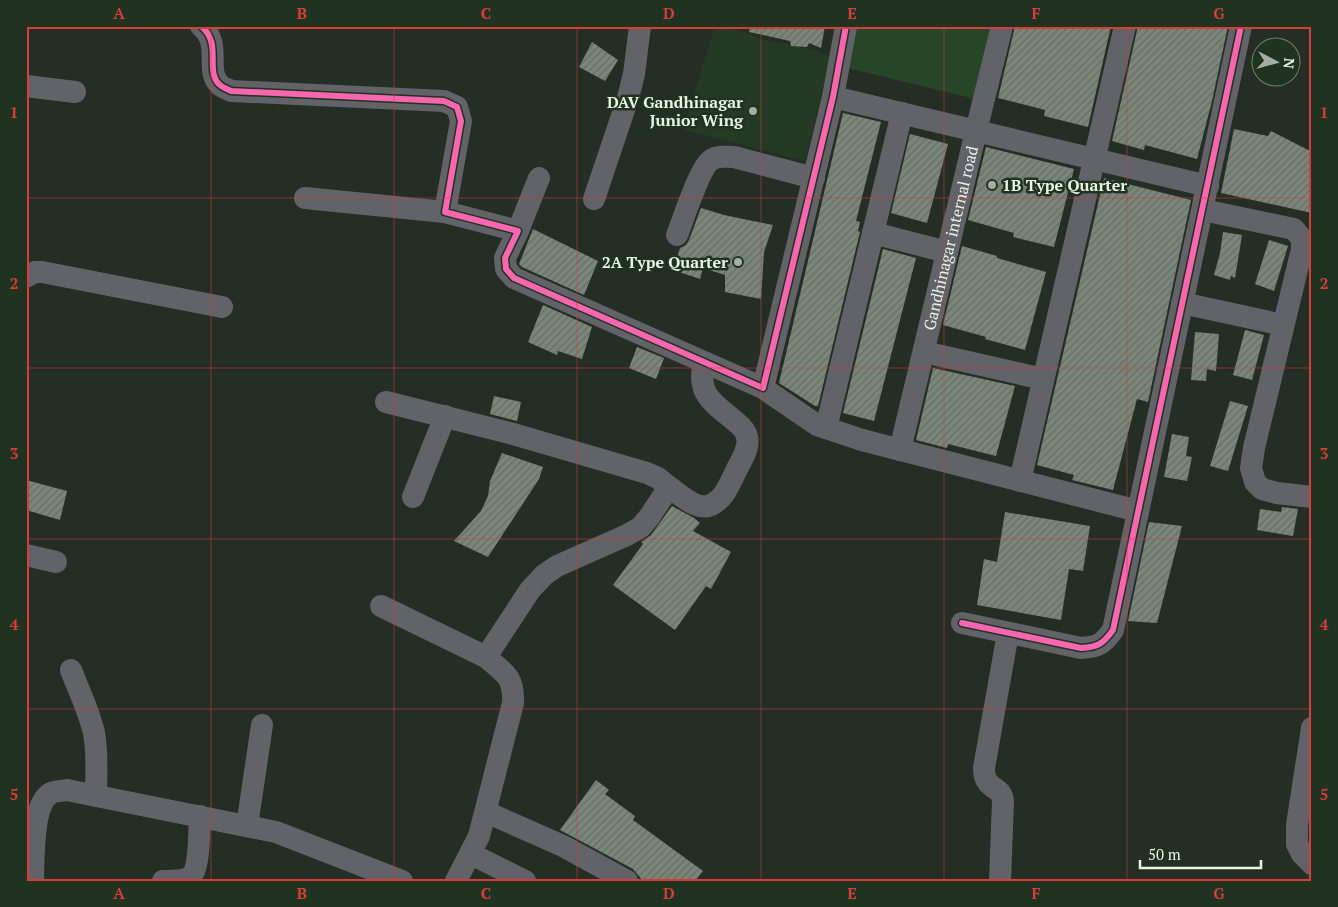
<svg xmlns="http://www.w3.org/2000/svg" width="1338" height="907" font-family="'PT Serif',serif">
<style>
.built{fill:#253a25}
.pitch{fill:#274527}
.building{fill:url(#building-hatch)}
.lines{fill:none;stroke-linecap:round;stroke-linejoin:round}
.minor{stroke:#626368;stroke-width:22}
.cycleway-casing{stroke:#203220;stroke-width:9}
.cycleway{stroke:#f766af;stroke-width:6}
.grid{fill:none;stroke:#d83c3b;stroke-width:1;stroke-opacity:0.55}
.poi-dot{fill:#a4afa3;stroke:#203220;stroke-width:2}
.labels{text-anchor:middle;stroke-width:5;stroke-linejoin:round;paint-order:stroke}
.poi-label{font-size:16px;font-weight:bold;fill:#e9f4e8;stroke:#203220;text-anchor:end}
.street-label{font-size:16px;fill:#e9f4e8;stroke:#203220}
.neatline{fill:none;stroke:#d83c3b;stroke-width:2}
.grid-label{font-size:16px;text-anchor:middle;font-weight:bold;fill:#d83c3b}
</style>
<defs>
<pattern id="building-hatch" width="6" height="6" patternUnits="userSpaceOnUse" patternTransform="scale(1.25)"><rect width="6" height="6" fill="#798679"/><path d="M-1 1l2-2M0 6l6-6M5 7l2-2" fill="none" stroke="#656e65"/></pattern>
</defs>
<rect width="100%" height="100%" fill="#242e24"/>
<path class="built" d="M715 26H726L765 40 812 49 833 58 822 91 805 161 683 130Z"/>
<path class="pitch" d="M853 26H994L975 99 843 67Z"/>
<path class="building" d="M750 26H825L821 48 809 43 807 47 791 46 790 41 749 32Z
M1015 26H1111L1088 127 1044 116 1045 110 998 98Z
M1138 26H1228L1212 101 1197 159 1145 145 1144 150 1112 141Z
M592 42 618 60 605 81 579 67Z
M843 113 881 122 856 221 860 222 858 231 860 232 818 406H815L779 383Z
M1234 129 1268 136 1271 131 1312 152V213L1221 193Z
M910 134 948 144 927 223 891 213Z
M986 147 1074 169 1054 247 1013 237 1014 233 968 220Z
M1104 178 1191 200 1148 402 1137 399 1113 490 1072 480 1074 475 1037 465Z
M701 208 724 215 773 225 764 252 761 299 725 292V275L703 268 700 279 673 270 680 248 686 245 689 240Z
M533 229 598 261 584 295 522 267 519 264Z
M1223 232 1242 235 1235 278 1231 276 1230 280 1214 275 1220 253Z
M1269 240 1288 246 1274 291 1255 284Z
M962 246 997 256V258L1046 272 1025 350 985 339 986 337 943 325Z
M883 249 916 258 874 421 843 413Z
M543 305 592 327 582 359 558 351 557 355 528 342Z
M1245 330 1264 335 1252 380 1233 375Z
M1195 332 1219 334 1216 371 1207 369 1206 381 1191 380Z
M637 347 664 358 656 379 629 368Z
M933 368 1015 386 996 456 948 444 947 448 916 440Z
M494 396 521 402 517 421 490 414Z
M1230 401 1248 406 1228 471 1210 466Z
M1172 434 1189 437 1186 456 1192 457 1187 481 1164 477Z
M502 453 543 467 539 479 488 557 454 541 481 511 488 496 490 481Z
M26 480 67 491 60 520 26 510Z
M672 506 694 518 700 523 693 531 731 552 711 589 706 586 675 630 613 585 643 544 641 542 651 535Z
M1282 507 1298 509 1293 536 1257 530 1260 509 1281 512Z
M1005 512 1090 526 1083 571 1069 569 1061 620 977 605 984 559 997 562Z
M1149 522 1182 526 1157 623 1128 621Z
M596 780 609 790 605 794 635 816 633 820 703 871 695 881H643L633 869 560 830Z"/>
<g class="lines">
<g class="minor">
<path d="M201 26C223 44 204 71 220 85 223 88 228 89 231 91L444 101 457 107 461 121 445 212 518 231 505 258 506 269 514 278 763 388 833 97 846 26"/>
<path d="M26 86 75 92"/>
<path d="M833 97 1208 186"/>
<path d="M305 198 445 212"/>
<path d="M594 199 628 98 634 74 640 26"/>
<path d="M1203 210 1294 229 1302 239V249L1254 448 1251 468 1255 482 1262 489 1277 493 1312 497"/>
<path d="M518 231 539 178"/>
<path d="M873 233 947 252"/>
<path d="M677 235C683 220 700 167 711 160 718 155 726 157 734 157L814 178"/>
<path d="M26 277 35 272H42L222 307"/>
<path d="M1182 303 1283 325"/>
<path d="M924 352 1043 379"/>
<path d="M763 388 817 425 862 440 1138 511"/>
<path d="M386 402 510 433 647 473 658 478 669 487"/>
<path d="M826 428 902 113"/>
<path id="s1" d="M900 450 976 131 1002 26"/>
<path d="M1020 481 1125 26"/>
<path d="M413 497 445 416"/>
<path d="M26 555 56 562"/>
<path d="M381 606 486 657"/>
<path d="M962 623 1081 648C1098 647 1103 644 1113 630 1155 428 1199 228 1241 26"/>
<path d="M71 670C79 691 89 711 94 733 98 753 96 775 96 796"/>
<path d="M1312 728 1297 825V844L1302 854 1312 864"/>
<path d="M486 812 563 846 627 881"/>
<path d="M247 826 262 725"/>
<path d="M471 854 525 881"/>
<path d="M33 881C34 860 31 804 51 793 55 791 63 791 67 790L276 832 402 881"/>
<path d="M163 881C171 880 183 882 190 877 200 870 199 829 200 816"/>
<path d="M456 881 479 836 513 703C514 676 505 674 486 657L530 590 544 575 557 566 627 535 641 527 650 516 669 487C681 495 698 513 713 504 725 497 729 485 735 473 740 462 750 449 747 437 746 431 741 426 736 422 714 403 696 395 704 363"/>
<path d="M1000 881 1003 801C1001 787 992 790 987 781 984 777 984 772 984 768L1008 633"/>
</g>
<defs>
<path id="cycleway" d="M201 26C223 44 204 71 220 85 223 88 228 89 231 91L444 101 457 107 461 121 445 212 518 231 505 258 506 269 514 278 763 388 833 97 846 26
M962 623 1081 648C1098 647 1103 644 1113 630 1155 428 1199 228 1241 26"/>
</defs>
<use href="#cycleway" class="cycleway-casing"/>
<use href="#cycleway" class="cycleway"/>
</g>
<path class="grid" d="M211 26V881M394 26V881M577 26V881M761 26V881M944 26V881M1127 26V881M26 198H1312M26 368H1312M26 539H1312M26 709H1312"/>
<g class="poi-dot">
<circle cx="753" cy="111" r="5"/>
<circle cx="992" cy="185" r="5"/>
<circle cx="738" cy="262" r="5"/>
</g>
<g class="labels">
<g class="poi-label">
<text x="743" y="108">DAV Gandhinagar<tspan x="743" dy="18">Junior Wing</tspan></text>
<text x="1002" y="191" text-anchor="start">1B Type Quarter</text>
<text x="728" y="268">2A Type Quarter</text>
</g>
<g class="street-label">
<text dy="6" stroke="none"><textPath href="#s1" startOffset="218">Gandhinagar internal road</textPath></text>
</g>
</g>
<rect width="1338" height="907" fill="none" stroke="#203220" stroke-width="55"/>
<g transform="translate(1276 62) rotate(96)"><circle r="24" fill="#203220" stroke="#708070"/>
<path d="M0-4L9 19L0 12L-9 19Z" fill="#a4afa3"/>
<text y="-8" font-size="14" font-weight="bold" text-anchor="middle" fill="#e9f4e8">N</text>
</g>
<path d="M1140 860v8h121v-8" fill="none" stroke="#e9f4e8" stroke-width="2.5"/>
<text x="1148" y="860" font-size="15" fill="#e9f4e8" stroke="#203220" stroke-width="4" paint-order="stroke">50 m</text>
<rect x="28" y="28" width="1282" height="852" class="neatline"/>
<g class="grid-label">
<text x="119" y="19">A</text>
<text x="302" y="19">B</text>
<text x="486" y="19">C</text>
<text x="669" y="19">D</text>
<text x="852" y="19">E</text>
<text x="1036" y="19">F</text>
<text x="1219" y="19">G</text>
<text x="14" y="118">1</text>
<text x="1324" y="118">1</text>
<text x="14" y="289">2</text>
<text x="1324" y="289">2</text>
<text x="14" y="459">3</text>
<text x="1324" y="459">3</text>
<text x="14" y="630">4</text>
<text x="1324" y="630">4</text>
<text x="14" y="800">5</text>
<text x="1324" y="800">5</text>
<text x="119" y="899">A</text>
<text x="302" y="899">B</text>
<text x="486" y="899">C</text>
<text x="669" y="899">D</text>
<text x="852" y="899">E</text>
<text x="1036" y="899">F</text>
<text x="1219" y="899">G</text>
</g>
</svg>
